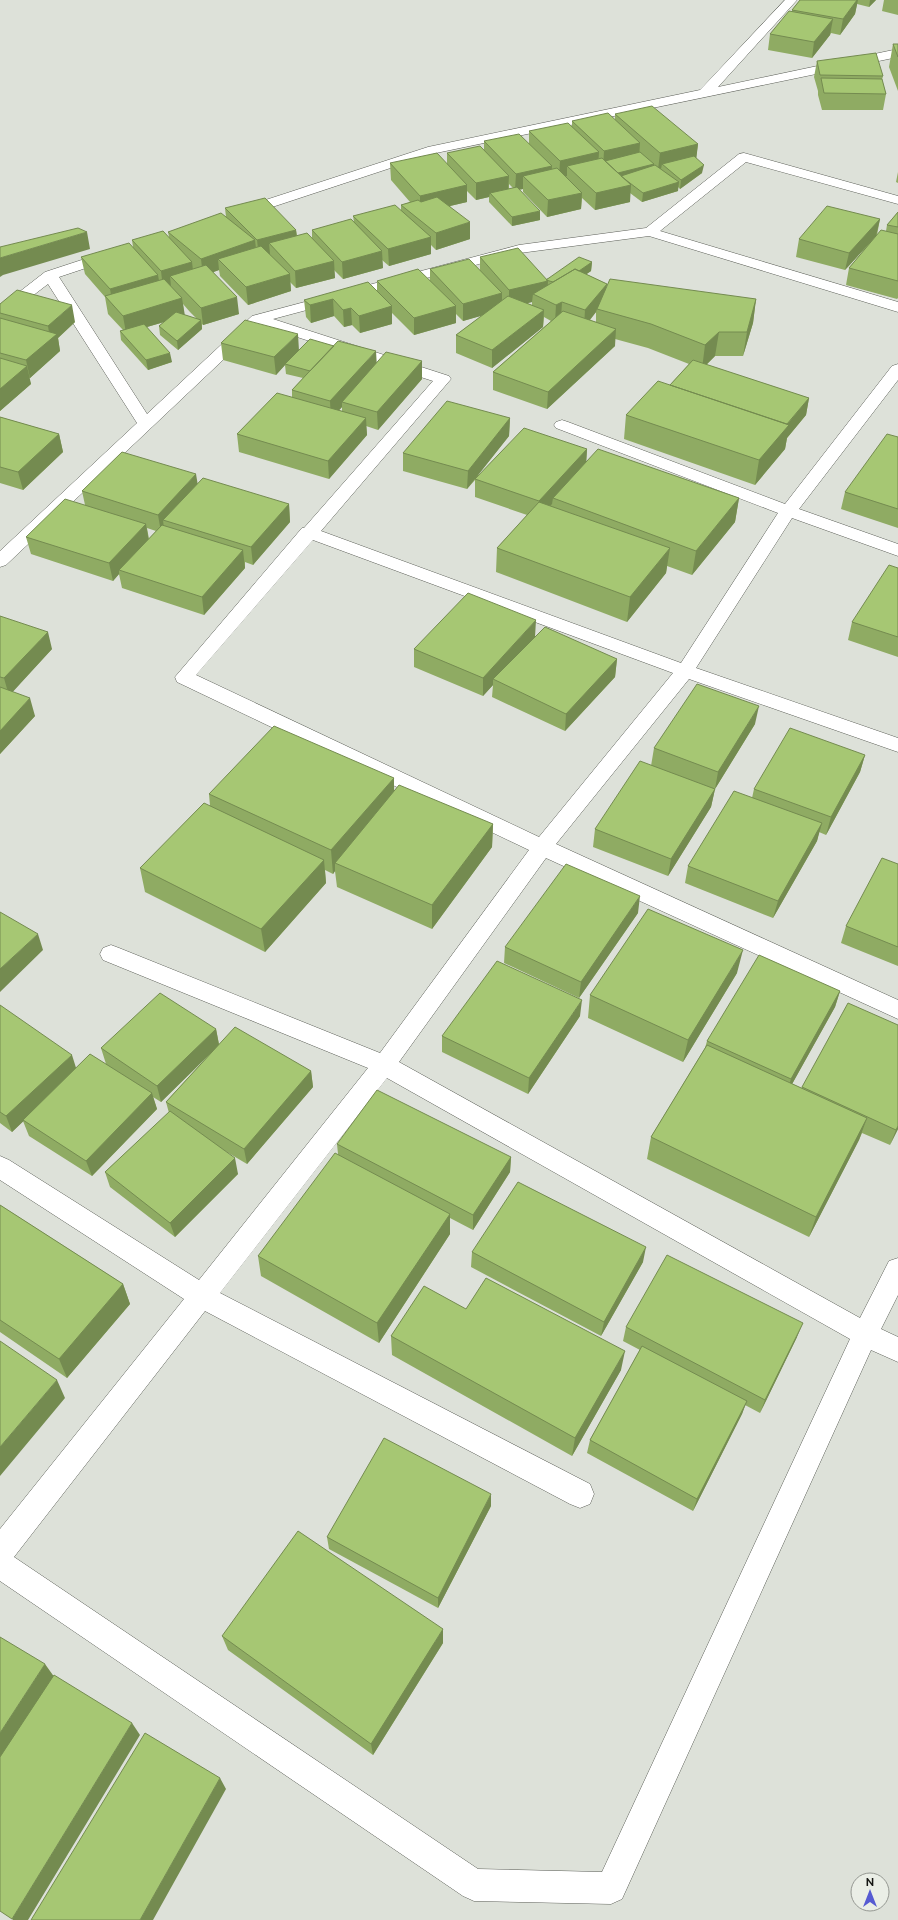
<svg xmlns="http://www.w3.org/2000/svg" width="898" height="1920" font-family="Raleway,sans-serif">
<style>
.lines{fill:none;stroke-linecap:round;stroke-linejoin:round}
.minor-casing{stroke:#5d6059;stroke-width:1}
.minor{fill:#fff;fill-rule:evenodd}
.wall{fill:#8fab63;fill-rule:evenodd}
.shaded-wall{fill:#748b50}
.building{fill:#a6c773;stroke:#748b50}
</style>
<rect width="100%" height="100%" fill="#dde1d9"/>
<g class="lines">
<defs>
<path id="minor" d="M785 0H797L718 87 898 49V57L436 153 248 215H238L236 212 238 209 428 147 700 90Z
M744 153 898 196V204L746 162 660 231 898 302V312L649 236 520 253 273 319 449 376 451 379 321 531 681 663 778 513 556 428 554 425 556 422 562 420 568 422 785 504 892 366 898 364V380L799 509 898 544V556L792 518 696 668 898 738V752L689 679 556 844 898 1000V1019L546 858 399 1062 860 1318 889 1261 898 1258V1295L881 1329 898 1337V1362L871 1350 622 1899 611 1904 474 1901 463 1896 0 1581V1529L184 1299 0 1180V1156L9 1160 199 1280 368 1068 103 960 100 954 103 948 111 945 119 948 380 1053 529 850 177 682 175 677 302 528H304L433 381 260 325 6 565 0 567V551L137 423 48 284 5 317 0 319V307L45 272 106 252H116L118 255 116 258 59 277 147 414 252 316 519 245 646 228 739 154ZM313 540 673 673 539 837 196 675ZM387 1078 850 1339 602 1872 478 1869 14 1557 205 1311 570 1504 580 1508 590 1504 594 1494 590 1484 220 1293Z"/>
</defs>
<use href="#minor" class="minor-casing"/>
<use href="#minor" class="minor"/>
</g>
<path class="wall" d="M800 0H876L869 7 857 4 855 14 840 35 831 33 830 35 812 58 768 50 770 34 792 11V10Z
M884 0H898V15L882 11Z
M893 44H898V91L889 67Z
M817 61 883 76 882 80 886 94 883 110H822L818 95V91L814 77Z
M615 114 698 144 696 158 702 173 680 189 678 187V191L642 202 630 193V202L595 210 582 198 581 209 547 217 523 192V189L519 190 540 220 512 226 489 202V197L476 200 467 191V202L450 206 470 239 436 250 431 245V254L389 266 382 260 383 268 343 279 334 270 335 278 296 288 290 282 291 291 248 305 220 276 219 270 213 272 239 314 203 325 202 324V329L178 350 160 335 159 326 164 322 147 327 172 362 148 370 121 340 120 331 123 330 108 314 105 297 85 274 81 257 133 247 132 240 169 237 168 232 226 217 225 208 296 230 297 236 312 238V230L354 222 353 216 401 210V205L410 202 391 180 390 163 447 164V153L484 150V141L529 143V131L572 126V121L615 120ZM509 184 513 188 509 189ZM183 304 190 312 197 319 184 315Z
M898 172V183L896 182Z
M898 212V298L897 299 846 285 849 268 868 245 845 270 796 257 799 239 880 219 877 235 886 231 887 225Z
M480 257 546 279 592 262 591 271 586 274 607 284 606 287 756 299 753 323 743 356H715L706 365 809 398 806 415 787 438 785 449 755 485 624 439 626 415 670 385 689 364 648 348 615 339V346L547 409 493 390V372L551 321 544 317 543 327 492 368 456 353V335L483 315 463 321 456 314V323L414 335 392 313V324L360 333 352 325 344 327 334 316 311 323 306 317 304 300 377 292V281L430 280V269L480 270ZM532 302V305L527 303ZM596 312V322L590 320Z
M0 304 75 322 58 338 60 351 30 378H29L31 384 0 411Z
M221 343 299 350 377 363 422 361V379L378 430 366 426 367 435 329 479 239 452 237 434 292 397V390L303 378 286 374 285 365 276 375 223 360ZM342 407V411L339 410Z
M0 417 59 434 63 452 23 490 0 483Z
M510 418 509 436 478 475 587 449 586 462 739 498 735 522 692 575 667 566 666 573 627 622 496 572 497 548 527 515 475 497V480L467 489 403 471V453Z
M898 437V528L841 509 845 492Z
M197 484 289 504 290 522 253 565 245 562V568L204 615 122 588 119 574 113 581 31 554 26 537 85 505 82 491ZM147 528 156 531 149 539Z
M898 568V657L848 640 852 622Z
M0 616 52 649 12 692 35 716 0 754Z
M535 637 617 659 615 677 565 731 492 697 493 685 483 696 414 667V649Z
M755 724 715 789 711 807 668 876 593 847 595 829 651 766 654 748Z
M865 755 860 772 826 835 819 832 817 841 773 918 685 883 688 866 752 798 754 789Z
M394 778V791L493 824 492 847 432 929 337 887 335 871 333 874 325 870 326 883 265 952 145 892 140 868 210 806 209 794Z
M898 864V966L841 943 846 926Z
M638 913 579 998 504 963 505 947Z
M737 973 683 1062 588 1018 590 995Z
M840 991 835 1007 792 1084 801 1088 802 1087 898 1025V1129L890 1145 862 1133 859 1140 809 1237 647 1159 651 1137 705 1048 707 1041Z
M0 1005 76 1068 106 1064 101 1048 216 1029 219 1044 311 1071 313 1087 247 1164 220 1148 238 1174 175 1237 110 1187 105 1172 169 1113 166 1102 210 1054 161 1102 153 1097 157 1109 92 1176 29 1136 23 1121 12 1132 0 1123Z
M580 1016 528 1094 442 1052V1036Z
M337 1144 511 1157 510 1172 473 1230 450 1218V1234L379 1343 261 1276 258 1256 338 1154Z
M0 1205 123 1284 130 1304 67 1378 0 1332Z
M472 1252 643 1262 601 1336 471 1267Z
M466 1309 621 1370 572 1456 392 1355 391 1336Z
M626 1327 797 1337 760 1413 745 1405 742 1414 693 1511 587 1453 590 1440 640 1350 623 1341Z
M491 1506 438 1608 329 1549 327 1537Z
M222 1636 443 1643 373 1755 228 1650Z"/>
<path class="shaded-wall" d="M857 0H858L855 14 840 35 843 19Z
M870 0H876L869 7Z
M833 19 830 35 812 58 814 42Z
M640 143 639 159 603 168 604 151Z
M698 144 696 161 662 164 661 169 658 170 660 153Z
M599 152 598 169 567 166V176L559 178 560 161Z
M654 164 653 173 625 180 618 173Z
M704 165 702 173 680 189 681 180Z
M552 166 551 182 523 176V189L515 190 516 174Z
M509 176 508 192 490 193 489 197 476 200V183Z
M679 182 678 191 642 202 643 193Z
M467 185V202L420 213V196Z
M631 185 630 202 595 210 596 193Z
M582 193 581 209 547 217 548 200Z
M540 211V220L512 226V217Z
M880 219 876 236 845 270 849 253Z
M470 222V239L436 250V233Z
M296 230 298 247 269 243 270 254 259 257 257 240Z
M87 232 90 249 3 275 0 277V258Z
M431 237V254L389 266 388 249Z
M255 240 257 257 218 259 219 270 203 276 201 259Z
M382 251 383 268 343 279 342 262Z
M334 261 335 278 296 288 295 271Z
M192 262 194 279 170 276 171 286 163 288 161 271Z
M592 262 591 271 559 294V285Z
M290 274 291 291 248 305 246 287Z
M158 275 161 292 113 306 110 289Z
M548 281 547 299 533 294 532 302 509 308V290Z
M607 284 605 301 597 309 596 312 584 327 585 310Z
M502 293V310L463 321V304Z
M237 297 239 314 203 325 201 308Z
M182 298 185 316 126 333 123 316Z
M333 299 334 316 311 323 310 305Z
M756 299 753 323 743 356 747 332Z
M562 302 561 319 555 323 556 305Z
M72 305 75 322 58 338 60 351 30 378 26 360 50 339 48 326Z
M392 306V324L360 333 359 316Z
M456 306V323L414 335V318Z
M351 308 352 325 344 327 343 310Z
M544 310 543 327 492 368V350Z
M201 320 202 329 178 350 177 341Z
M616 329 615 346 547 409 548 392Z
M719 332 715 356 702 369 705 345Z
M298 334 299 351 285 364V365L276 375 274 357Z
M376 351 377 368 342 402V407L331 419 330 401Z
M170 353 172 362 148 370 146 360Z
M422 361V379L378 430 377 412Z
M27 366 31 384 0 411V389Z
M809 398 806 415 787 438 785 449 755 485 759 460 786 426Z
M366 418 367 435 329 479 328 461Z
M510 418 509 436 467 489 468 471Z
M59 434 63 452 23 490 18 472Z
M587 449 586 467 553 498 552 504 538 519 539 501Z
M196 474 199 492 163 520 164 529 161 532 158 515Z
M739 498 735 522 692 575 696 551Z
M289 504 290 522 253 565 251 547Z
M146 524 149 542 119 570V574L113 581 109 563Z
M670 548 666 573 627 622 630 597Z
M243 550 245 568 204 615 202 597Z
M536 620 535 637 493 679V685L483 696V678Z
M48 632 52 649 9 696 4 678Z
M617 659 615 677 565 731 566 714Z
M30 698 35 716 0 754V731Z
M759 706 755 724 715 789 718 772Z
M865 755 860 772 826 835 831 817Z
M394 778V802L335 863V871L333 874 331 850Z
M715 789 711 807 668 876 671 859Z
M822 823 817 841 773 918 778 901Z
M493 824 492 847 432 929V905Z
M324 860 326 883 265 952 261 929Z
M640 896 638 913 579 998 581 982Z
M38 934 43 950 0 992V969Z
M743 950 737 973 683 1062 688 1040Z
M840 991 835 1007 786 1095 791 1079Z
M582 1000 580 1016 528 1094 529 1078Z
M216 1029 219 1045 161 1102 157 1086Z
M72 1055 77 1071 12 1132 6 1116Z
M311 1071 313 1087 247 1164 244 1149Z
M152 1093 157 1109 92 1176 86 1161Z
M867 1118 859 1140 809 1237 816 1217Z
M898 1126V1129L890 1145 896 1130Z
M511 1157 510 1172 473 1230V1215Z
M235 1158 238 1174 175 1237 170 1223Z
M450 1214V1234L379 1343 377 1323Z
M646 1247 643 1262 601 1336 604 1322Z
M123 1284 130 1304 67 1378 59 1359Z
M803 1323 797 1337 760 1413 765 1400Z
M625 1351 621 1370 572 1456 575 1438Z
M57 1380 65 1398 0 1476V1447Z
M747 1401 742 1414 693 1511 697 1499Z
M491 1494V1506L438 1608V1598Z
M443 1629V1643L373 1755 371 1744Z
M45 1664 55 1678 0 1762V1733Z
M132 1723 140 1735 28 1920H13L12 1919Z
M220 1778 226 1789 153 1920H140Z"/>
<path class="building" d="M800 0H857L843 19 792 10Z
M789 11 833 19 814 42 770 34Z
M893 44H898V57Z
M876 53 883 76 820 75 817 61Z
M821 78 882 79 886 94 824 93Z
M652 106 698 144 660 153 615 114Z
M608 113 640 143 604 151 572 121Z
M568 123 599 152 560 161 529 131Z
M519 134 552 166 516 174 484 141Z
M480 146 509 176 476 183 447 153Z
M640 152 654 164 618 173 605 161Z
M437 153 467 185 420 196 390 163Z
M694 156 704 165 681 180 662 164Z
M602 158 631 185 596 193 567 166Z
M655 165 679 182 643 193 626 180 621 176Z
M557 168 582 193 548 200 523 176Z
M517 187 540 211 512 217 490 193Z
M437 197 470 222 436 233 401 205 418 200 421 202Z
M265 198 296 230 257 240 225 208Z
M395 205 431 237 388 249 353 216Z
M827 206 880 219 849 253 799 239Z
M898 212V227L887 225Z
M221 213 255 240 201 259 168 232Z
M351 219 382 251 342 262 312 230Z
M78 228 87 232 0 258V247Z
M881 230 898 234V281L849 268Z
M163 231 192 262 161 271 132 240Z
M307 233 334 261 295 271 269 243Z
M129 243 158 275 110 289 81 257Z
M261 246 290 274 246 287 218 259Z
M518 248 548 281 509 290 480 257Z
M579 257 592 262 579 271 575 269 553 282 546 280Z
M469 259 502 293 463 304 430 269Z
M206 265 237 297 201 308 170 276Z
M418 269 456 306 414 318 377 281Z
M575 269 607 284 585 310 562 302 556 305 533 294Z
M164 279 182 298 123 316 105 296Z
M610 279 756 299 747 332H719L705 345 651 324 597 309Z
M368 282 392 306 359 316 351 308 343 310 333 299 310 305 304 300Z
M17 290 72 305 48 326 0 313V304Z
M508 296 544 310 492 350 456 335Z
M563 311 616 329 548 392 493 372Z
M176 312 201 320 177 341 159 326Z
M0 318 57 334 26 360 0 353Z
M245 320 298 334 274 357 221 343Z
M144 324 170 353 146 360 120 331Z
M310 339 334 346 310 371 285 364Z
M338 341 376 351 330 401 292 390Z
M386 352 422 361 377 412 342 402Z
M0 358 27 366 0 389Z
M693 360 809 398 787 424 670 385Z
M658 381 789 425 759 460 626 415Z
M277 393 366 418 328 461 237 434Z
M447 401 510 418 468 471 403 453Z
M0 417 59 434 18 472 0 467Z
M524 428 587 449 539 501 475 479Z
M887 434 898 437V509L845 492Z
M598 449 739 498 696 551 553 498Z
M122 452 196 474 158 515 82 491Z
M203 478 289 504 251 547 163 520Z
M65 499 146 524 109 563 26 537Z
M539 502 670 548 630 597 497 548Z
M162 525 243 550 202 597 119 570Z
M889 565 898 568V637L852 622Z
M468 593 536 620 483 678 414 649Z
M0 616 48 632 4 678 0 677Z
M545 627 617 659 566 714 493 679Z
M697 684 759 706 718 772 654 748Z
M0 687 30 698 0 731Z
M274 726 394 778 331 850 209 794Z
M790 728 865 755 831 817 754 789Z
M640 761 715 789 671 859 595 829Z
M399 785 493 824 432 905 335 863Z
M734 791 822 823 778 901 688 866Z
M204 803 324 860 261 929 140 868Z
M882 858 898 864V947L846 926Z
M566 864 640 896 581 982 505 947Z
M648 909 743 950 688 1040 590 995Z
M0 912 38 934 0 969Z
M759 955 840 991 791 1079 707 1041Z
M497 961 582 1000 529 1078 442 1036Z
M160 993 216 1029 157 1086 101 1048Z
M848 1003 898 1025V1126L896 1130 802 1087Z
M0 1005 72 1055 6 1116 0 1112Z
M235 1027 311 1071 244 1149 166 1102Z
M707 1045 867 1118 816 1217 651 1137Z
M90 1054 152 1093 86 1161 23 1120Z
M377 1090 511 1157 473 1215 337 1144Z
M170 1111 235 1158 170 1223 105 1172Z
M335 1153 450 1214 377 1323 258 1256Z
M518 1182 646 1247 604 1322 472 1252Z
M0 1205 123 1284 59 1359 0 1320Z
M667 1255 803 1323 765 1400 626 1327Z
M486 1278 625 1351 575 1438 391 1336 424 1286 466 1309Z
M0 1341 57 1380 0 1447Z
M642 1346 747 1401 697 1499 590 1440Z
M384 1438 491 1494 438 1598 327 1537Z
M298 1531 443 1629 371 1744 222 1636Z
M0 1637 45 1664 0 1733Z
M54 1675 132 1723 12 1919 0 1911V1757Z
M145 1733 220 1778 140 1920H31Z"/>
<g transform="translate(870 1892)"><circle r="19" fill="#eaeee6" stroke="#959892"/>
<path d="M0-3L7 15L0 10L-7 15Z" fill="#565bd2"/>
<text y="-6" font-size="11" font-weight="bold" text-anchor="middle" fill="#151613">N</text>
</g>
</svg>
